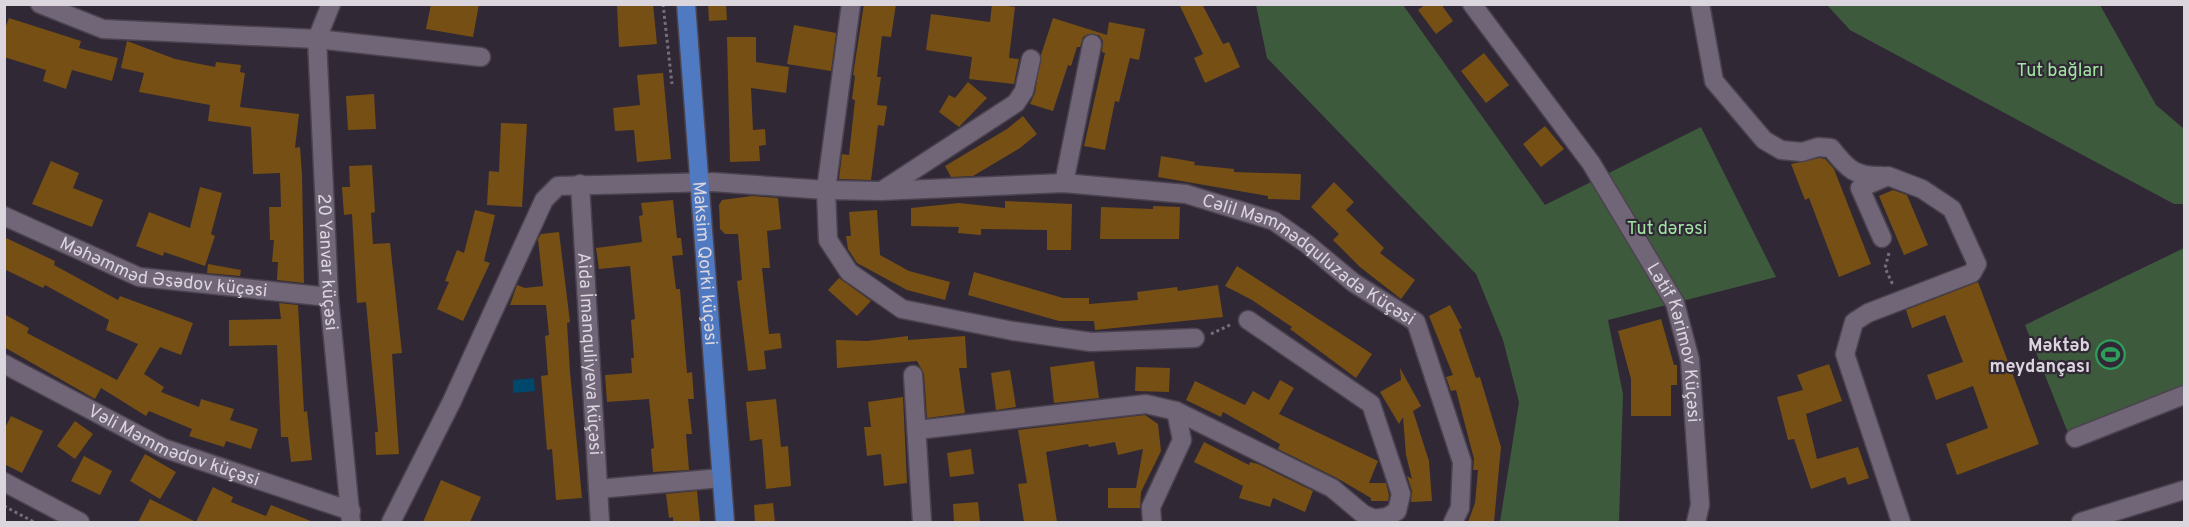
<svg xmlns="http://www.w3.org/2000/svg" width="2189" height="527" font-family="Overpass,sans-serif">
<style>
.green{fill:#3d5a3d}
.water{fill:#00476c}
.building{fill:#754f14}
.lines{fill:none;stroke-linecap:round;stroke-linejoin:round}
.minor-casing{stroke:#4b434f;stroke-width:21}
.major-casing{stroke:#4b434f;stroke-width:21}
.path{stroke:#766e7a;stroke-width:3;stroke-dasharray:3 3;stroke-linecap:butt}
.minor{stroke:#716677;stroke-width:18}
.major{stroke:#4f79c1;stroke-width:18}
.labels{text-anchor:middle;stroke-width:4.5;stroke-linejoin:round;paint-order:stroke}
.park-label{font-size:18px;fill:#a0e6a1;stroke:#312836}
.street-label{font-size:18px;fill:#dbd5de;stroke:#312836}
.poi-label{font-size:18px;font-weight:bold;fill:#dbd5de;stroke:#312836;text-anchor:end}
</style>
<rect width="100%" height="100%" fill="#312836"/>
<path class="green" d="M1256 5H1403L1545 205 1701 127 1776 277 1608 320 1623 394 1619 522H1500L1519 402 1503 340 1476 274 1267 58Z
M1827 5H2100L2156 105 2184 129V204H2174L1850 30Z
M2184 248V385L2068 433 2025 325Z"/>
<path class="water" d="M534 378 535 391 513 393V380Z"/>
<path class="building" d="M431 4H479L473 37 426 29Z
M635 4H653L657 44 619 47 617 6Z
M708 4H726L727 20 709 21Z
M864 4H896L891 37 882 36 877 77H881L877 105 887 106 884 126 878 125 871 180 839 179 842 154 849 155 855 100 852 99 855 76 853 75Z
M992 4 1015 7 1009 58 1019 59 1014 84 969 79 972 57 926 50 931 14 990 22Z
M1179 4H1202L1223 44 1229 42 1240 67 1205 83 1194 58 1203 54Z
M1426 4H1441L1453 21 1436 34 1418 10Z
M9 18 81 41 79 48 118 58 112 81 72 70 66 89 43 81 46 70 4 57V31Z
M1053 18 1107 35 1109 22 1145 29 1139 60 1130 58 1119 102 1115 101 1105 150 1084 146 1105 53 1102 52 1103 41 1099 35 1088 34 1083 37 1080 47H1077L1071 66 1068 65 1053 111 1030 104 1035 93 1041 55Z
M794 25 836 33 831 71 787 64Z
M727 37H756V62L789 67 786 93 751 88 753 130 765 129 766 145 759 146 760 161 730 162Z
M127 41 175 59 215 67 216 62 241 65 240 72 245 73 240 107 299 114 295 148 300 147 302 175 304 283 277 280 278 262H272L274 240H270L269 207H281L280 173 253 174 251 127 208 121 210 105 139 92 144 73 121 68Z
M1484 53 1509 85 1486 103 1461 71Z
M663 73 671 159 637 162 634 130 615 131 613 108 640 105 637 75Z
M968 82 987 98 959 127 939 112 949 95 955 98Z
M374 94 376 129 348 130 346 96Z
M1023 116 1037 134 1020 148 973 176 951 177 945 166 1007 129Z
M501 123 527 124 522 207 487 205 489 171 499 172Z
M1545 126 1564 149 1541 167 1523 144Z
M1161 156 1195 162 1194 165 1234 169V172L1301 174 1300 200 1268 199V196L1158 177Z
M1819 158 1825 159 1834 169 1871 264 1839 277 1809 198 1805 200 1791 164Z
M51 161 79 173 73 188 103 200 92 227 32 204Z
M372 165 375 212 371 213 373 244 390 243 402 353 392 354 399 454 376 455 375 432H378L366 302 357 303 352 214 344 215 342 187H350L349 166Z
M1334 182 1354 202 1346 210 1384 248 1380 253 1415 280 1401 299 1360 267 1333 240 1339 234 1311 207Z
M200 187 222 193 211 234 215 236 205 266 164 252 163 256 136 246 149 212 190 228Z
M1893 190 1907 195 1928 245 1904 255 1879 196Z
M752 196 778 198 781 229 767 231 770 268H762L769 334 780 333 782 348 764 351 766 369 748 371 737 281 742 280 738 234H725L720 229 719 205 722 200Z
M673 200 677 238H681L683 255 672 256 676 289H680L687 373 692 372 694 399H688L692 434H686L689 470 653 472 651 449 654 448 649 399 607 402 605 375 632 373 631 358H634L631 320 635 319 630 266 599 269 596 248 642 242 639 216 643 215 641 203Z
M1005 201 1072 204 1071 250H1047V230L981 229V235L958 233 959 227 911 226V208L959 203 1005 208Z
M1153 206 1180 207 1179 239H1100L1101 207 1153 209Z
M475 210 495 215 484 261 490 263 463 321 437 309 449 282 445 281 457 250 464 253Z
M877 210 880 255 909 271 950 282 945 300 907 290 857 263 848 249 846 236H851L849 212Z
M559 232 570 322 567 323 570 372 582 498 556 500 552 449 547 450 541 376 548 375 545 336 549 335 546 305H510L517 285 525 288 543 286 538 239 541 234Z
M4 237 55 261 54 265 118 300 120 296 193 323 181 355 160 347 144 374 164 387 161 392 199 407 201 399 234 409 230 420 258 429 251 449 226 441 224 447 189 436 192 429 149 411 146 416 101 388 95 399 4 347V314L29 328 27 333 117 380 138 344 106 330 109 320 45 285 43 288 4 269Z
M208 264 241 270 240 276 207 273Z
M1237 266 1372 354 1356 378 1290 329 1292 327 1252 300 1225 286Z
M974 272 1063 298H1089V304L1138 300 1137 292 1177 287 1178 291 1218 285 1223 317 1095 330 1094 321H1059L968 295Z
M839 278 871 301 857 316 828 290Z
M1978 282 2039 444 1957 475 1946 444 1988 428 1973 386 1936 400 1927 375 1963 362 1945 315 1912 328 1906 310Z
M279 303 298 305 304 412 307 411 312 460 291 462 288 437H281L277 345 229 346V320L281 319Z
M1450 305 1462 328 1459 329 1476 378 1480 377 1501 447 1494 522H1468L1475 503 1478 470H1473L1474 459 1456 390 1451 391 1446 377 1453 375 1429 316Z
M1661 319 1674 365H1677V385H1671V416H1631V379L1618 331Z
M908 336V340L965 336 967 368H959L965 413 927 418 924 374 917 361 837 368 836 340 867 341Z
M1094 361 1099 398 1054 403 1050 367Z
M1829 364 1842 401 1806 414 1817 459 1858 447 1869 478 1848 485 1845 477 1811 489 1794 439 1788 440 1777 397 1803 390 1797 375Z
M1136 367 1170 368 1169 392 1135 391Z
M1400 368 1421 406 1413 411 1429 461 1432 501 1411 502 1412 491 1407 476 1412 479 1406 455 1403 417 1399 424 1380 392 1401 380Z
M1010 370 1016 407 996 410 991 373Z
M1280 380 1294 388 1279 414 1378 461 1369 483H1386L1389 495 1388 501H1371V498L1337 478 1278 449 1280 444 1223 412 1221 417 1186 400 1195 381 1245 405 1253 391 1269 400Z
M903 397 907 483 884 486 881 454 867 456 864 427H871L868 402Z
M776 399 781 447 788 446 791 486 766 489 762 439 750 441 746 402Z
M1145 415 1158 424 1161 451 1141 492 1140 508H1108V488H1136L1143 449 1118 455 1115 442 1089 447 1088 444 1046 452 1057 522H1024L1018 484 1027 483 1018 430Z
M11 416 43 431 22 473 4 464V430Z
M75 421 93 434 75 459 57 446Z
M1204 442 1249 465 1250 462 1258 464 1313 491 1305 512 1273 498 1270 507 1239 498 1243 486 1194 462Z
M971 449 974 474 950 477 947 453Z
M145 454 176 472 160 499 130 481Z
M84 456 112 471 100 495 71 481Z
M441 480 481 497 470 522H423Z
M213 487 233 497 231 502 266 516 271 505 313 522H138L150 499 196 522Z
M697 491 700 522H673V517L669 518 666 494Z
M978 502 980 522H954L953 504Z
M773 503 775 522H755L754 505Z"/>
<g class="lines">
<defs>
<g id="minor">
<path d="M40 4 103 29 317 39 481 57"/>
<path id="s1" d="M331 4 317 39 329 297 351 522"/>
<path d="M851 4 826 190 828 240 849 272 902 309 1013 331 1091 342 1195 338"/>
<path id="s2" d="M1472 4 1591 163 1675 303 1690 360 1700 505 1696 522"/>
<path d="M1700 4 1714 81 1764 140 1781 150 1802 152 1818 147 1831 148C1848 170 1856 177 1883 176"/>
<path d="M1064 183 1092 44"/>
<path id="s3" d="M580 184 600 522"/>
<path d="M883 190 1016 103 1024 91 1031 59"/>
<path id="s4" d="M4 216 139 277 329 297"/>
<path d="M1882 238 1860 188 1888 176 1922 189 1952 209 1977 264 1972 273 1868 313 1854 322 1845 354 1901 522"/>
<path id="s5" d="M4 364 163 448 351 511"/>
<path d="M913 375 922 522"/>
<path d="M917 430 1146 404 1176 411 1332 488 1363 514 1374 519 1387 517 1397 511 1401 494 1371 404 1248 320"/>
<path d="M2075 438 2184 395"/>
<path d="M4 482 80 522"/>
<path d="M598 489 721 478"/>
<path id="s6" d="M391 522 452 401 544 200 558 186 713 182 826 190 881 191 1064 183 1186 194 1274 221 1307 244 1354 283 1416 322 1462 462 1460 508 1453 522"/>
<path d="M1152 522 1151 507 1182 440 1176 411"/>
<path d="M2081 522 2184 490"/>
</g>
<g id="major">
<path id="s7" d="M686 4 725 522"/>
</g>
</defs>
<use href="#minor" class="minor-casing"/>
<use href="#major" class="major-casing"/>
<path class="path" d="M663 4 672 84
M1889 253 1885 268 1893 285
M1211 334 1232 324
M4 506 34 522"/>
<use href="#minor" class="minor"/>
<use href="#major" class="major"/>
</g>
<defs>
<symbol id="stadium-ring" viewBox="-11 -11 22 22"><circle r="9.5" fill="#312836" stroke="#2e9e5b" stroke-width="1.5"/><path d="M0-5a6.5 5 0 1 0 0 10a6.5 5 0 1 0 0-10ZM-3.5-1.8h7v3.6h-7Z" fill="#2e9e5b"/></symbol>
</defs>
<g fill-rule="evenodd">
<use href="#stadium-ring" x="2094" y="338" width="33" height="33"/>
</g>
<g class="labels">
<g class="park-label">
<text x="2060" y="76">Tut bağları</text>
<text x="1667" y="234">Tut dərəsi</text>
</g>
<g class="street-label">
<text dy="6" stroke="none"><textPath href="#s6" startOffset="1146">Cəlil Məmmədquluzadə Küçəsi</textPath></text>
<text dy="6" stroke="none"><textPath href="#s1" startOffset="261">20 Yanvar küçəsi</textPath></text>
<text dy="6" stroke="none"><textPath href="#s7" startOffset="260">Maksim Qorki küçəsi</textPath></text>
<text dy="6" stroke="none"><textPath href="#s4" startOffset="170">Məhəmməd Əsədov küçəsi</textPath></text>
<text dy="6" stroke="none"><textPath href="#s2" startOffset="400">Lətif Kərimov Küçəsi</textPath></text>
<text dy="6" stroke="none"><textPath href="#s3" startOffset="170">Aida İmanquliyeva küçəsi</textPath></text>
<text dy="6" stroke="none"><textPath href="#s5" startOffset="189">Vəli Məmmədov küçəsi</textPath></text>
</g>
<g class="poi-label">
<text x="2090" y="351">Məktəb<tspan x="2090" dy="21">meydançası</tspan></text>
</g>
</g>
<rect width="2189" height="527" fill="none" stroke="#dbd5de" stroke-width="12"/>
</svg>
